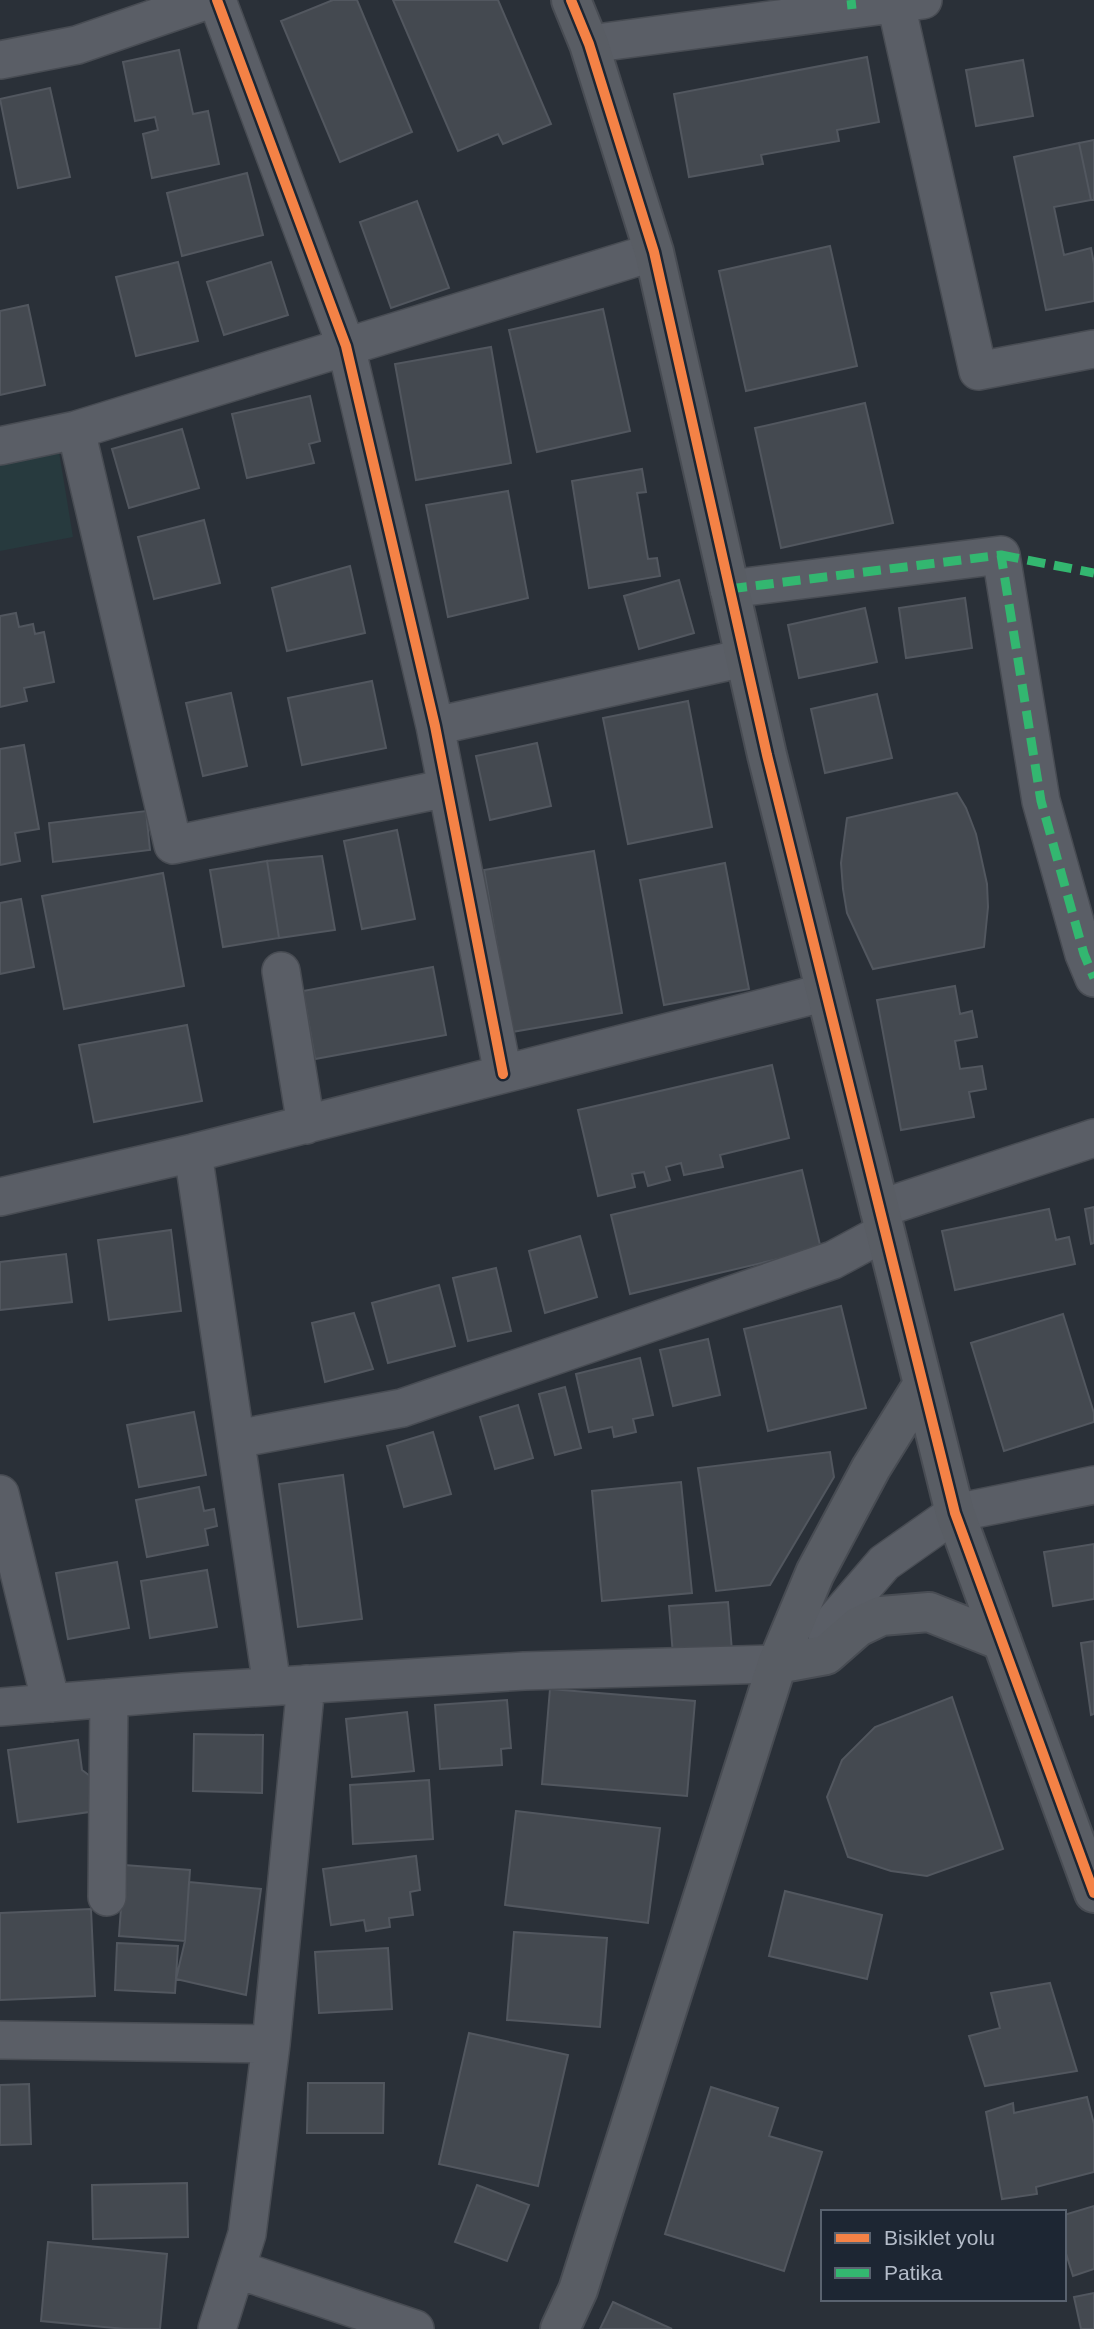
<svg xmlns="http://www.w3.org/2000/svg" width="1094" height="2329" font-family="Helvetica,sans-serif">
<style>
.green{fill:#273a3e}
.building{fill:#444950;stroke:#52575f;stroke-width:2}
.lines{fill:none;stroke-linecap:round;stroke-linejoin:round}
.street-casing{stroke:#484c53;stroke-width:40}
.secondary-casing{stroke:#484c53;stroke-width:42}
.street{stroke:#5a5e66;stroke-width:37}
.secondary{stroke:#595d64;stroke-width:38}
.quiet{stroke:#33b770;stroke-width:9;stroke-dasharray:18 9;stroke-linecap:butt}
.cycleway-casing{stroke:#1d2633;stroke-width:15}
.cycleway{stroke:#f48246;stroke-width:10}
</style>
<rect width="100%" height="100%" fill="#2a3038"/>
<path class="green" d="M58 446 73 537 0 551V462Z"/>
<path class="building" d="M333 0H357L412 132 340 162 281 21Z
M393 0H498L551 124 503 144 498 134 458 151Z
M179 50 193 114 208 111 219 164 152 178 143 134 158 130 155 117 135 121 123 62Z
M867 57 879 122 837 130 839 141 761 155 763 164 689 177 674 94Z
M1023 60 1033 116 976 126 966 70Z
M50 88 70 177 18 188 0 99Z
M1094 140V200H1091L1079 143Z
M1079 143 1091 200 1054 207 1064 255 1091 248 1094 264V301L1046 310 1014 157Z
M247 173 263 235 182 256 167 193Z
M417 201 449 288 391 308 360 222Z
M830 246 857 366 746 391 719 271Z
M178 262 198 341 136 356 116 277Z
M271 262 288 315 224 335 207 282Z
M28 305 45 385 0 395V311Z
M603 309 630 431 537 452 509 330Z
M491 347 511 463 416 480 395 364Z
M310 396 320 441 309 444 314 463 247 478 232 414Z
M865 403 893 523 781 548 755 428Z
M182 429 199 488 129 508 112 449Z
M642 469 646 492 637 493 648 559 657 558 660 576 589 588 572 481Z
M508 491 528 598 448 617 426 505Z
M204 520 220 583 154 599 138 537Z
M350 566 365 633 287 651 272 588Z
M679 580 694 633 639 649 624 596Z
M965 598 972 648 906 658 899 608Z
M865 608 877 662 799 678 788 625Z
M16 613 19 627 33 624 35 634 44 632 54 682 24 688 27 701 0 707V616Z
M372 681 386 748 302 765 288 698Z
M231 693 247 766 203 776 186 703Z
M877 694 892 758 825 773 811 709Z
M688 701 712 827 628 844 603 718Z
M537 743 551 806 490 820 476 756Z
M24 745 39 829 15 833 20 861 0 865V749Z
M957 793 966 808 976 834 987 884 988 907 984 947 873 969 847 913 843 889 841 863 847 818Z
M146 811 150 850 53 862 49 823Z
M397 830 415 919 362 929 344 841Z
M594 851 622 1013 512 1032 484 870Z
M322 856 335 930 279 938 267 861Z
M267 861 279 938 223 947 210 870Z
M725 863 749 989 664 1005 640 880Z
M163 873 184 986 64 1009 42 896Z
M21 899 34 967 0 974V903Z
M433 967 446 1035 315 1059 303 991Z
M955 986 960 1014 972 1011 977 1037 955 1041 960 1069 982 1066 986 1089 969 1092 974 1117 901 1130 877 1000Z
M187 1025 202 1101 94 1122 79 1045Z
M772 1065 789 1138 720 1155 723 1167 684 1175 681 1163 666 1167 670 1180 648 1186 644 1172 632 1174 635 1187 598 1196 578 1110Z
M802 1170 821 1249 630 1294 611 1215Z
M1094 1207V1243L1091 1244 1085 1209Z
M1049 1209 1056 1240 1069 1237 1075 1264 955 1290 942 1231Z
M171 1230 181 1311 109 1320 98 1240Z
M580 1236 597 1297 545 1313 529 1251Z
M66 1254 72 1302 0 1310V1262Z
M496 1268 511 1331 468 1341 453 1278Z
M439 1285 455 1346 388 1363 372 1303Z
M841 1306 866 1408 768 1431 744 1329Z
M354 1313 373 1369 325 1382 312 1323Z
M1063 1314 1094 1413V1422L1004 1451 971 1343Z
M708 1339 720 1395 673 1406 660 1350Z
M640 1358 653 1415 633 1419 636 1432 614 1437 612 1427 589 1432 576 1374Z
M565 1387 581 1448 555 1455 539 1394Z
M518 1405 533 1458 495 1469 480 1417Z
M194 1412 206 1475 139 1487 127 1425Z
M433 1432 451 1494 404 1507 387 1446Z
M830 1452 834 1477 770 1585 716 1591 698 1468Z
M343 1475 362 1619 298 1627 279 1484Z
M681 1482 692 1593 602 1601 592 1491Z
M199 1487 204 1511 214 1509 217 1526 205 1529 208 1545 147 1557 136 1500Z
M1094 1544V1599L1053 1606 1044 1552Z
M117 1562 129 1628 68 1639 56 1573Z
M207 1570 217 1627 150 1638 141 1581Z
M728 1602 732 1651 673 1655 669 1606Z
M1094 1641V1714L1091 1715 1081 1643Z
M550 1689 695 1701 687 1796 542 1784Z
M952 1697 1003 1849 927 1876 891 1871 848 1857 827 1797 842 1760 875 1727Z
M507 1700 511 1748 501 1749 502 1765 440 1769 435 1705Z
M407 1712 414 1771 352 1777 346 1719Z
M194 1734 263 1735 262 1793 193 1791Z
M78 1740 82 1770 90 1776 91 1797 89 1812 18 1822 8 1750Z
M429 1780 433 1839 353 1844 350 1785Z
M516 1811 660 1828 648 1923 505 1905Z
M416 1856 420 1890 410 1892 413 1915 389 1918 390 1927 366 1931 364 1920 331 1925 323 1869Z
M124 1865 190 1870 185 1941 119 1936Z
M189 1882 261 1889 246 1995 176 1979 185 1941Z
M785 1891 882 1915 867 1979 769 1956Z
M91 1909 95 1996 0 2000V1913Z
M514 1932 607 1938 600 2027 507 2020Z
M117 1943 178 1946 175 1993 115 1990Z
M388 1948 392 2009 319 2013 315 1952Z
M1050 1983 1077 2071 985 2086 969 2036 1000 2028 991 1993Z
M469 2033 568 2055 538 2186 439 2164Z
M308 2083H384L383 2133H307Z
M29 2084 31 2144 0 2145V2085Z
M711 2087 778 2108 769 2136 822 2152 784 2271 665 2234Z
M1087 2097 1094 2124V2172L1036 2187 1037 2194 1002 2199 986 2112 1013 2103 1014 2113Z
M187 2183 188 2237 93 2239 92 2185Z
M477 2185 529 2205 507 2261 455 2242Z
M1094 2206V2269L1073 2276 1064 2247V2215Z
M48 2242 167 2254 160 2329H125L41 2321Z
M1094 2293V2329H1081L1074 2297Z
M613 2302 672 2329H600Z"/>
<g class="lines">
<defs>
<path id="street" d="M217 0 346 346 435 726 503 1074
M896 4 978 371 1094 349
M589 44 923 0
M0 60 77 45 208 0
M76 430 173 845 447 788
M0 446 76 430 654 252
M729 589 1001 555 1041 801 1084 954 1094 978
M435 726 744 658
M281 971 306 1125
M193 1153 272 1686
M0 1197 193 1153 826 992
M879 1209 1094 1138
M236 1439 402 1408 833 1260 885 1232
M0 1494 51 1703
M826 1655 828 1628 884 1563 955 1513 1094 1485
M0 1707 183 1692 524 1671 777 1664
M107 1897 109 1698
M0 2040 271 2044
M236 2269 415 2329
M217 2329 247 2234 271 2044 306 1684"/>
<path id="secondary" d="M571 0 589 44 654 252 767 755 955 1513 1094 1893
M777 1664 826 1655 858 1627 881 1616 929 1612 1002 1641
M560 2329 578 2290 777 1664 815 1573 871 1468 923 1384"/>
</defs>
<use href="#street" class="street-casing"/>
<use href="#secondary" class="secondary-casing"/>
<use href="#street" class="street"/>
<use href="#secondary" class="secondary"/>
<path class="quiet" d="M851 0 852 9
M1001 555 1094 573
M729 589 1001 555 1041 801 1084 954 1094 978"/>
<defs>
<path id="cycleway" d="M217 0 346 346 435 726 503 1074
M571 0 589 44 654 252 767 755 955 1513 1094 1893"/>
</defs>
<use href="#cycleway" class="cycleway-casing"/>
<use href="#cycleway" class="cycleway"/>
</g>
<rect x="821" y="2210" width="245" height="91" fill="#1d2633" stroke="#59626f" stroke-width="2"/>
<rect x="835" y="2233" width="35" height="10" fill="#f48246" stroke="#59626f" stroke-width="2"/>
<text x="884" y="2245" font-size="21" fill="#b4bcc9">Bisiklet yolu</text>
<rect x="835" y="2268" width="35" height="10" fill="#33b770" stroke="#59626f" stroke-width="2"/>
<text x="884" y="2280" font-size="21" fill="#b4bcc9">Patika</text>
</svg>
